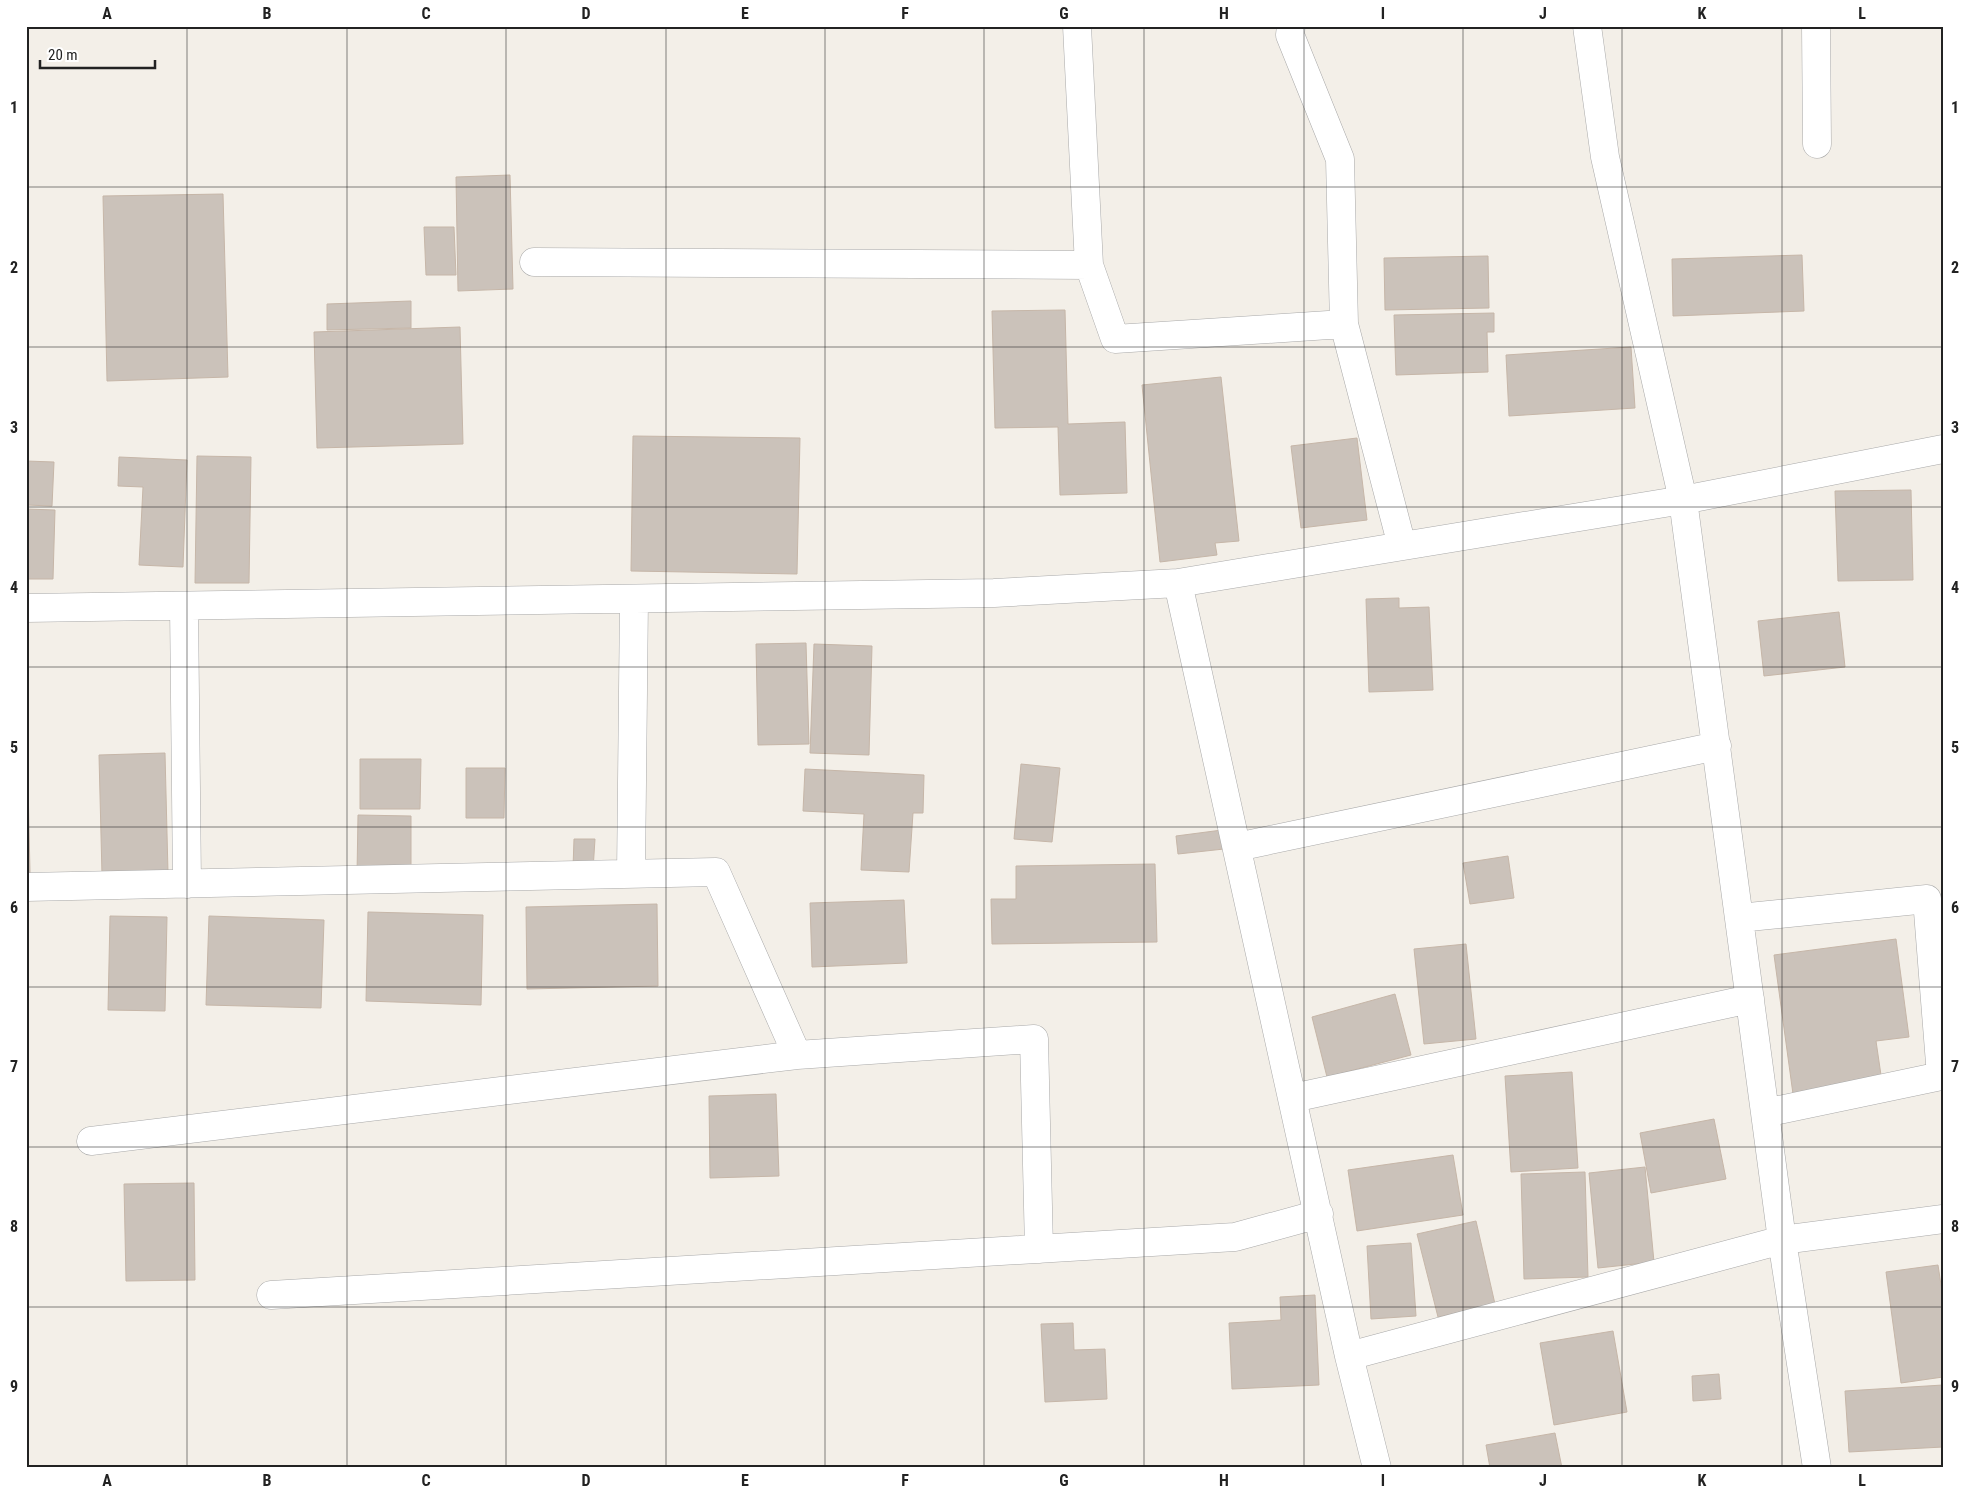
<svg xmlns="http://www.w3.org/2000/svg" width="1969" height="1494" font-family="'Roboto Condensed',sans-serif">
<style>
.building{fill:#cbc2ba;stroke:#c6b6a8}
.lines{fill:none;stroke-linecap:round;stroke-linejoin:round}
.minor-casing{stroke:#a9a9a9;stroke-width:29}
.minor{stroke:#fff;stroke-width:28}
.grid{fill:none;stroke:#222;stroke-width:1;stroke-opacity:0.55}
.neatline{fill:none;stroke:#222;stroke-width:2}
.grid-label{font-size:16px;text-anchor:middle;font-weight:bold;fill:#222}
</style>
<rect width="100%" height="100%" fill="#f3efe8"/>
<path class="building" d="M510 175 513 289 458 291 456 177Z
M223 194 228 377 107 381 103 196Z
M424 227H454L456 275H426Z
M1802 255 1804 311 1673 316 1672 259Z
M1488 256 1489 308 1385 310 1384 258Z
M411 301V328L327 330V304Z
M1065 310 1068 424 1125 422 1127 493 1060 495 1058 427 995 428 992 311Z
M1494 313V332H1487L1488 372 1396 375 1394 315Z
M460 327 463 444 317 448 314 332Z
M1631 347 1635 408 1509 416 1506 355Z
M1221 377 1239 541 1215 543 1217 555 1160 562 1142 385Z
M633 436 800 438 797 574 631 571Z
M1357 438 1367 520 1301 528 1291 446Z
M197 456 251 457 249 583H195Z
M119 457 187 460 183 567 139 565 143 487 118 486Z
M26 461 54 462 52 506 26 505Z
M1911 490 1913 580 1838 581 1835 491Z
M26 509 55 510 53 579H26Z
M1399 598V608L1429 607 1433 690 1369 692 1366 599Z
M1839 612 1845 667 1764 676 1758 621Z
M806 643 809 744 758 745 756 644Z
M814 644 872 646 869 755 810 753Z
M165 753 168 873 102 875 99 755Z
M360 759H421L420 809H360Z
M1021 764 1060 768 1052 842 1014 839Z
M466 768H505L504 818H466Z
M805 769 924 775 923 813H913L909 872 861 870 864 814 803 811Z
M26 784H28L30 873H26Z
M358 815 411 816V876L357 875Z
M1222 830 1224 849 1178 854 1176 836Z
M574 839H595L593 870 573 868Z
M1508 856 1514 898 1470 904 1463 863Z
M1155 864 1157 942 992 944 991 899H1016V866Z
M904 900 907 963 812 967 810 903Z
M657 904 658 986 527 989 526 907Z
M368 912 483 915 481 1005 366 1001Z
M110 916 167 917 165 1011 108 1010Z
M209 916 324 920 321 1008 206 1005Z
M1896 939 1909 1037 1876 1041 1882 1082 1793 1094 1774 955Z
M1466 944 1476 1039 1424 1044 1414 949Z
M1395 994 1411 1055 1327 1077 1312 1017Z
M1572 1072 1578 1168 1511 1172 1505 1076Z
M776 1094 779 1176 710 1178 709 1096Z
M1714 1119 1726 1179 1651 1193 1640 1133Z
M1453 1155 1463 1215 1357 1231 1348 1170Z
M1645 1167 1654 1262 1598 1268 1589 1173Z
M1585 1172 1588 1277 1524 1279 1521 1174Z
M194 1183 195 1280 126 1281 124 1184Z
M1476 1221 1495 1304 1438 1317 1417 1234Z
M1411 1243 1416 1316 1371 1319 1367 1246Z
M1938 1265 1943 1298V1377L1901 1383 1886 1272Z
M1315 1295 1319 1385 1232 1389 1229 1323 1281 1320 1280 1297Z
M1073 1323 1074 1350 1105 1349 1107 1399 1045 1402 1041 1324Z
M1613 1331 1627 1412 1554 1425 1540 1343Z
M1719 1374 1721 1399 1693 1401 1692 1376Z
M1943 1385V1447L1849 1452 1845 1391Z
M1555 1433 1562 1468H1490L1486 1445Z"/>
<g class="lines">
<defs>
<path id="minor" d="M1077 26 1089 265 1115 339 1344 324
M1291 26 1290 35 1340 159 1344 324 1402 546
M1587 26 1605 157 1683 500 1782 1240 1817 1468
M1816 26 1817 144
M534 262 1089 265
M1178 583 1349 1356 1377 1468
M184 606 187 884
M26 608 994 593 1178 583 1683 500 1943 449
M1237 847 1717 746
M631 874 634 599
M26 887 716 872 797 1055
M1739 918 1927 899 1941 1076 1765 1113
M1293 1098 1750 999
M91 1141 797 1055 1034 1039 1039 1249
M271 1295 1235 1237 1319 1214
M1349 1356 1782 1240 1943 1219"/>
</defs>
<use href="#minor" class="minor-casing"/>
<use href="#minor" class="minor"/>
</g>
<path class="grid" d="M187 26V1468M347 26V1468M506 26V1468M666 26V1468M825 26V1468M984 26V1468M1144 26V1468M1304 26V1468M1463 26V1468M1622 26V1468M1782 26V1468M26 187H1943M26 347H1943M26 507H1943M26 667H1943M26 827H1943M26 987H1943M26 1147H1943M26 1307H1943"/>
<rect width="1969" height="1494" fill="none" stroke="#ffffff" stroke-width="55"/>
<path d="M40 60v8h115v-8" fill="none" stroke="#222222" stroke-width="2.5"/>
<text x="48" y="60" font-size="15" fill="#222222" stroke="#ffffff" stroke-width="4" paint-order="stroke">20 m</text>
<rect x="28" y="28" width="1914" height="1438" class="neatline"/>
<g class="grid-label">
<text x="107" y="19">A</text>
<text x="267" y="19">B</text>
<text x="426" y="19">C</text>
<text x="586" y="19">D</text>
<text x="745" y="19">E</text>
<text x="905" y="19">F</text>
<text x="1064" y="19">G</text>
<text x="1224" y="19">H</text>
<text x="1383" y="19">I</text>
<text x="1543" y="19">J</text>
<text x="1702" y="19">K</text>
<text x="1862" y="19">L</text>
<text x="14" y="113">1</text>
<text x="1955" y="113">1</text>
<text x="14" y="273">2</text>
<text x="1955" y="273">2</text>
<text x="14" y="433">3</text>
<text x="1955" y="433">3</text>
<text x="14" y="593">4</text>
<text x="1955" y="593">4</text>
<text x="14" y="753">5</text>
<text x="1955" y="753">5</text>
<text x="14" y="913">6</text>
<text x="1955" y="913">6</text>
<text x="14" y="1072">7</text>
<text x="1955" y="1072">7</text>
<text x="14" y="1232">8</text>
<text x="1955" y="1232">8</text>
<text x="14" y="1392">9</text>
<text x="1955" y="1392">9</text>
<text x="107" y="1486">A</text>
<text x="267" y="1486">B</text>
<text x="426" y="1486">C</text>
<text x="586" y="1486">D</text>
<text x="745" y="1486">E</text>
<text x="905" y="1486">F</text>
<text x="1064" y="1486">G</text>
<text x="1224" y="1486">H</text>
<text x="1383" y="1486">I</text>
<text x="1543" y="1486">J</text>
<text x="1702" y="1486">K</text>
<text x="1862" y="1486">L</text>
</g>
</svg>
